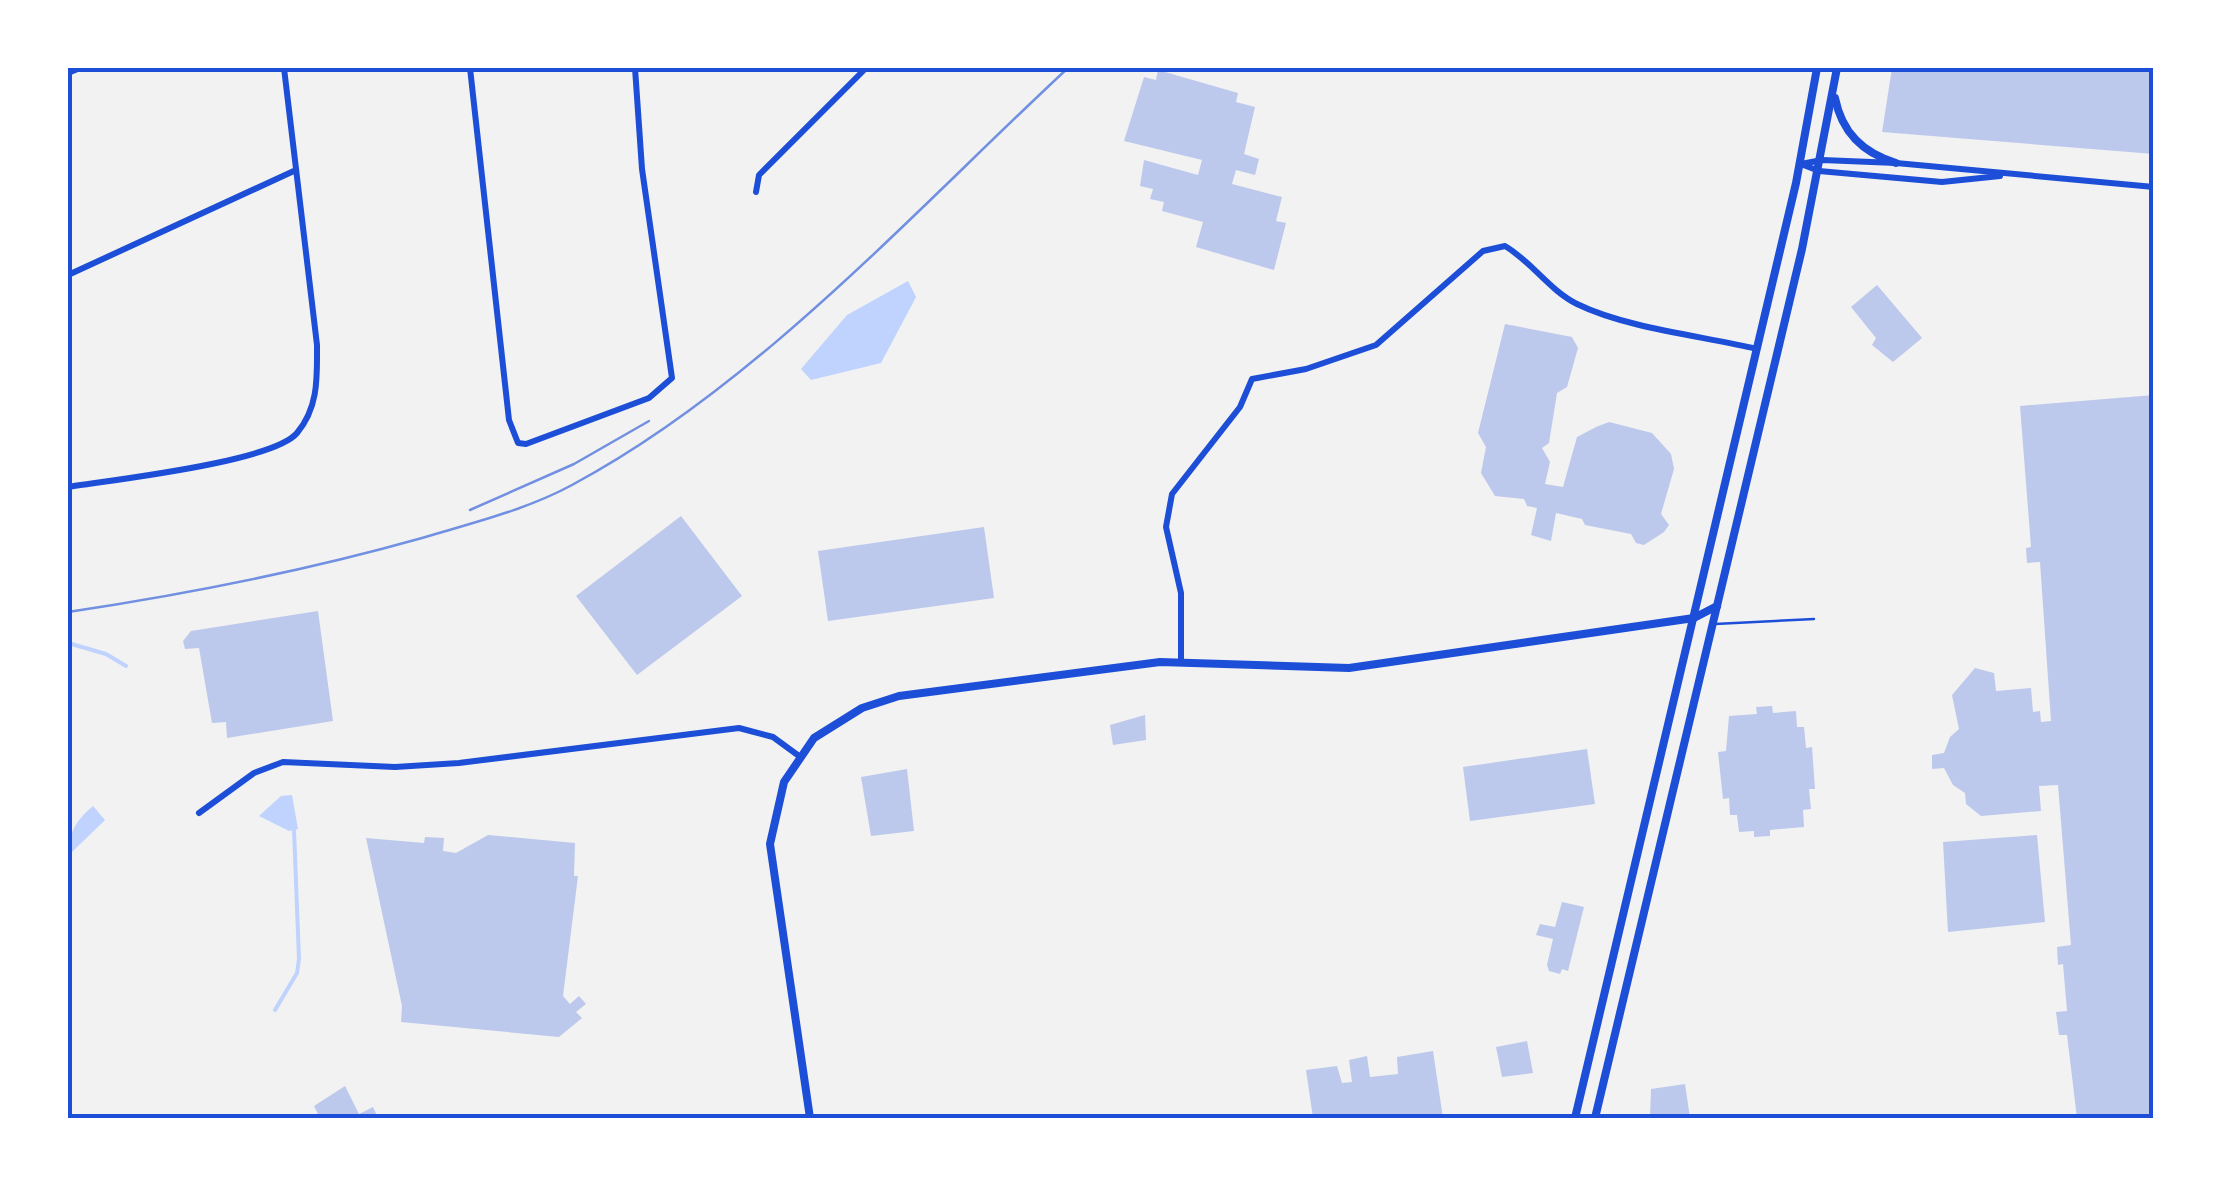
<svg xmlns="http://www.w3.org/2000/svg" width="2221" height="1186" font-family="'Space Grotesk',sans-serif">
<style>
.water{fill:#bfd3fe}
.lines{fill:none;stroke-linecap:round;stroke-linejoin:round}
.stream{stroke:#bfd3fe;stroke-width:4}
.building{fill:#bdc9ec}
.service{stroke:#1d4ed8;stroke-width:2.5}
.minor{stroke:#1d4ed8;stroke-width:6}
.tertiary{stroke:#1d4ed8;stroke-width:8}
.tram{stroke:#7290e2;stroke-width:2.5}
.neatline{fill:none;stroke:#1d4ed8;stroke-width:4}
</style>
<rect width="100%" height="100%" fill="#f2f2f2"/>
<g class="water">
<polygon points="908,281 916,297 881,363 811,380 801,369 847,315"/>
<polygon points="292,795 298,829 289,831 259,816 281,796"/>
<path d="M 93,806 L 105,820 L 71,853 C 66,833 79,818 93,806 Z"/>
</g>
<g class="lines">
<g class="stream">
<polyline points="68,643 106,654 126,666"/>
<polyline points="275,1010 297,973 299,959 294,830"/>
</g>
</g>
<g class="building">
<polygon points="1892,68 2154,68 2154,154 1882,132"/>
<polygon points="1158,70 1238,93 1236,102 1255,107 1244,154 1259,159 1255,175 1236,170 1232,184 1282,197 1276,221 1286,223 1274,270 1196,247 1203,222 1162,211 1164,202 1150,199 1153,189 1140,186 1144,160 1198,175 1202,160 1124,141 1144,77 1156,80"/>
<polygon points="1877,285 1922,338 1893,362 1872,345 1876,338 1851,307"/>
<polygon points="1505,324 1572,337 1578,348 1567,387 1557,393 1549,443 1542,448 1550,462 1545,484 1563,487 1577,437 1596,427 1609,422 1652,433 1671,454 1674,469 1661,514 1669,525 1664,532 1644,545 1636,543 1631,534 1585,525 1582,519 1556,513 1551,541 1531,535 1537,508 1527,506 1524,499 1495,496 1481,473 1486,447 1478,433"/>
<polygon points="2154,395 2154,1118 2077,1118 2067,1035 2059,1035 2056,1012 2067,1011 2063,964 2058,965 2057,947 2071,945 2058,785 2039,786 2041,811 1981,816 1966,804 1965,793 1953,785 1944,768 1932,769 1932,755 1944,753 1950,737 1959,729 1952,695 1975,668 1994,673 1996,691 2031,688 2033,712 2040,711 2041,722 2051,721 2040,562 2027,563 2026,548 2031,547 2020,406"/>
<polygon points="681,516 742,596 637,675 576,596"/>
<polygon points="984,527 994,598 828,621 818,551"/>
<polygon points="318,611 333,721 227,738 226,722 212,723 199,648 185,649 183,641 191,631"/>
<polygon points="1772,706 1773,713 1796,711 1797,727 1804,727 1806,748 1812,747 1815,789 1809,789 1811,809 1803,810 1804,827 1770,830 1770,836 1754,837 1754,831 1739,832 1737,815 1730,815 1729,798 1723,799 1718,752 1726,751 1729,716 1757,714 1756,707"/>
<polygon points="1145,715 1146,740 1113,745 1110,725"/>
<polygon points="1587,749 1595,804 1470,821 1463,767"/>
<polygon points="907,769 914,831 871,836 861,777"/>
<polygon points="488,835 575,843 574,876 578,876 563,996 570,1004 579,996 586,1004 576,1012 582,1018 559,1037 401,1022 402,1006 366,838 424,843 425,837 444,838 443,851 456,853"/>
<polygon points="2037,835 2045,922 1948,932 1943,842"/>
<polygon points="1562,902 1584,907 1568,971 1562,969 1560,974 1549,971 1547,965 1553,939 1536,935 1540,924 1555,927"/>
<polygon points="1527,1041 1533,1073 1502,1077 1496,1047"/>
<polygon points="1433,1051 1443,1118 1313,1118 1306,1070 1337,1066 1342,1083 1352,1082 1349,1060 1367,1056 1370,1077 1398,1074 1397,1057"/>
<polygon points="1685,1084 1690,1118 1650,1118 1651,1089"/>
<polygon points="345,1086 359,1114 373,1107 378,1118 320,1118 314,1106"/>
</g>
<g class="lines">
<polyline class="service" points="1715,624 1814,619"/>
<g class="minor">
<polyline points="470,68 509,420 518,443 526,444 649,398 672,378 642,169 635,68"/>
<polyline points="1411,68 1422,68"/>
<polyline points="68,73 80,68"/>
<polyline points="1801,164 1822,160 1896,163 2154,187"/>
<polyline points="1801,164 1819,171 1942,182 2000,176"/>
<polyline points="756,192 759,175 866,68"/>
<polyline points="68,275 296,170"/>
<path d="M 68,487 C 111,480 273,462 297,433 C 319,407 317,376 317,345 L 284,68"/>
<path d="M 1181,662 L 1181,593 L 1166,527 L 1172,494 L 1240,407 L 1252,379 L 1306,369 L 1376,345 L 1483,251 L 1505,246 C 1532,262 1549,290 1577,304 C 1626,328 1702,336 1757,349"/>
<polyline points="199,813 254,773 283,762 395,767 459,763 739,728 773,737 799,756"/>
</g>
<g class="tertiary">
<path d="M 1835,98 C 1842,133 1863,153 1896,163"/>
<polyline points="810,1118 770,844 784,782 814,738 862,708 899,696 1160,662 1349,668 1694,618 1717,606"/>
<polyline points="1575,1118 1796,183 1817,68"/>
<polyline points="1595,1118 1802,249 1837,68"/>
</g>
<g class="tram">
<polyline points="470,510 574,464 649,421"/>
<path d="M 68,612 C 188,594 305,571 422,538 C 472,523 526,510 572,485 C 756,387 915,210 1068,68"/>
</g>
</g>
<rect width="2221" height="1186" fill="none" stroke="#ffffff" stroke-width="140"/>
<rect x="70" y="70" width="2081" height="1046" class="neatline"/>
</svg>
